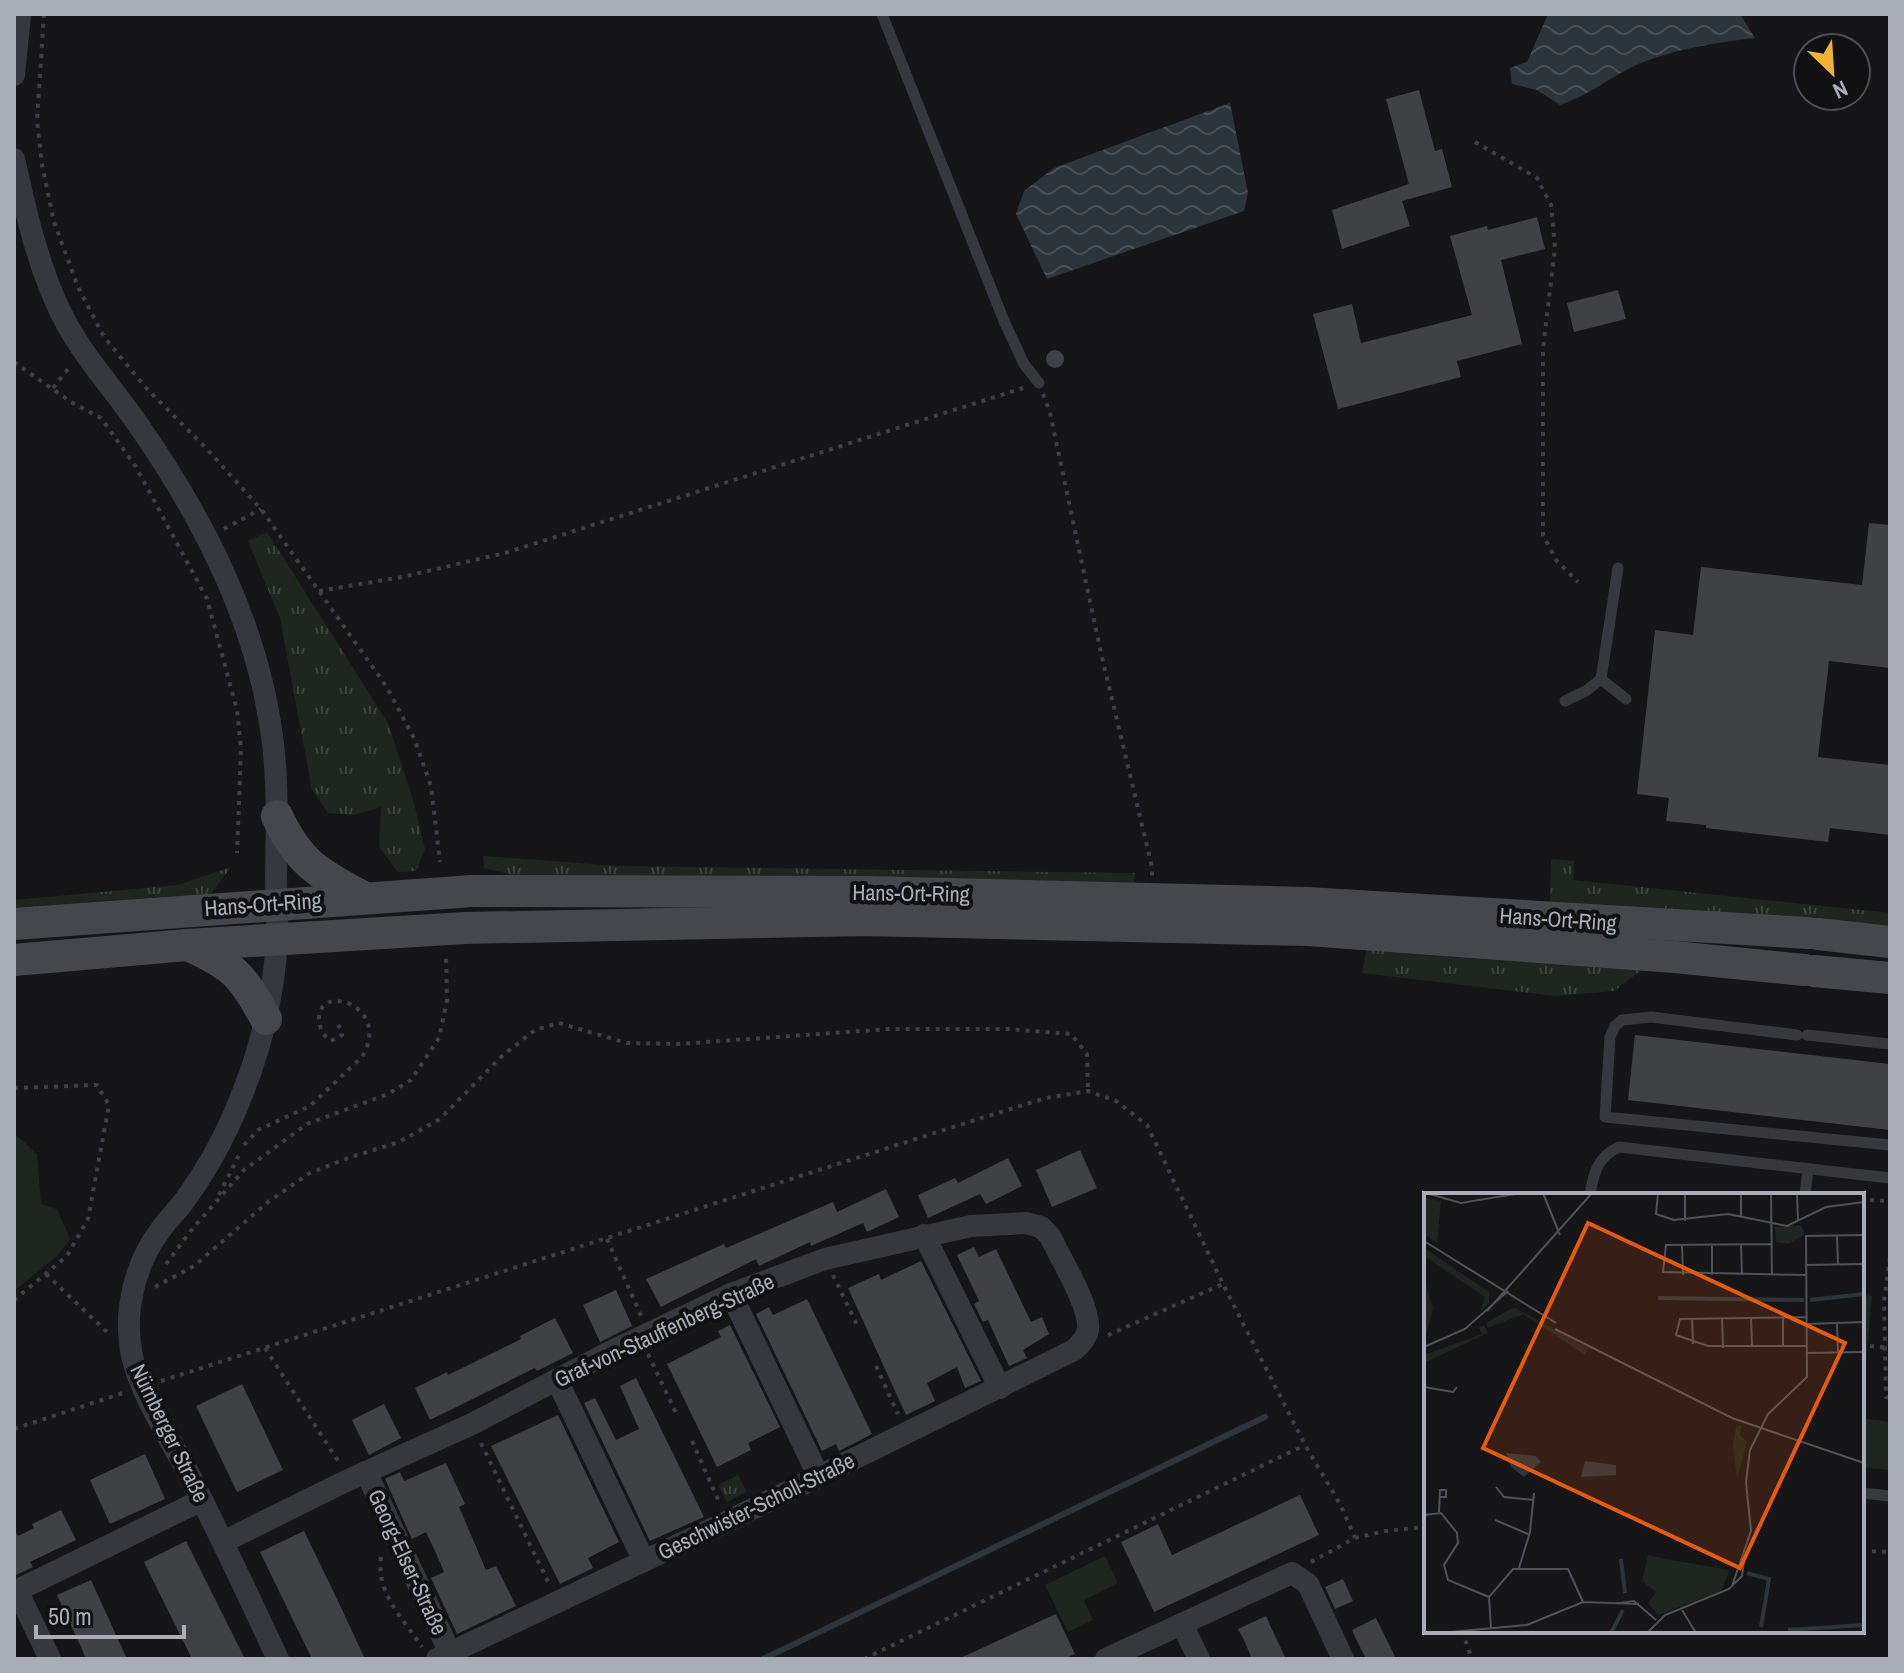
<svg xmlns="http://www.w3.org/2000/svg" width="1904" height="1673" font-family="'Archivo Narrow',sans-serif">
<style>
.grass{fill:url(#grass-tufts)}
.park{fill:#1e261f}
.water{fill:url(#water-waves)}
.lines{fill:none;stroke-linecap:round;stroke-linejoin:round}
.stream{stroke:#2c353c;stroke-width:6}
.building{fill:#404145}
.path{stroke:#3d3f44;stroke-width:4;stroke-dasharray:4 6;stroke-linecap:butt}
.lane{stroke:#37383d;stroke-width:11}
.street{stroke:#37383d;stroke-width:22}
.secondary{stroke:#45474d;stroke-width:32}
.labels{text-anchor:middle;dominant-baseline:central;stroke-width:8;stroke-linejoin:round;paint-order:stroke}
.street-label{font-size:22px;fill:#a8adb8;stroke:#111113}
.inset-river{fill:none;stroke:#2c353c;stroke-width:4}
.inset-road{fill:none;stroke:#505258;stroke-width:2}
.view{fill:#e8590c;fill-opacity:0.15;stroke:#e8590c;stroke-width:4}
.inset-edge{fill:none;stroke:#a8adb8;stroke-width:4}
</style>
<defs>
<pattern id="grass-tufts" width="24" height="20" patternUnits="userSpaceOnUse" patternTransform="scale(2)"><rect width="24" height="20" fill="#1e261f"/><path d="M3 7l-1-3M5 7V3M7 7l1-3M15 17l-1-3M17 17v-4M19 17l1-3" fill="none" stroke="#3c433d"/></pattern>
<pattern id="water-waves" width="16" height="10" patternUnits="userSpaceOnUse" patternTransform="scale(2)"><rect width="16" height="10" fill="#2c353c"/><path d="M0 5q4-4 8 0t8 0" fill="none" stroke="#485056"/></pattern>
</defs>
<rect width="100%" height="100%" fill="#161618"/>
<g class="grass">
<polygon points="267,532 388,723 414,803 425,849 416,871 398,872 379,847 381,807 354,815 328,813 312,790 280,618 248,541"/>
<polygon points="483,856 619,866 1135,873 1134,885 533,880 484,868"/>
<polygon points="1551,859 1574,861 1573,880 1890,913 1890,931 1550,908"/>
<polygon points="231,867 209,896 14,913 14,900 178,885"/>
<polygon points="1367,947 1647,966 1614,991 1555,996 1362,973"/>
<polygon points="738,1475 747,1492 727,1502 718,1485"/>
</g>
<g class="park">
<polygon points="14,1133 37,1154 41,1204 57,1209 70,1239 57,1256 14,1291"/>
<polygon points="1862,1295 1872,1296 1863,1395 1862,1395"/>
<polygon points="1862,1418 1890,1422 1890,1470 1862,1467"/>
<polygon points="1105,1556 1118,1583 1084,1600 1093,1620 1068,1632 1045,1585"/>
</g>
<g class="water">
<path d="M 1548,14 L 1740,14 L 1755,38 C 1718,42 1665,51 1632,67 C 1606,80 1589,95 1560,105 L 1537,90 L 1512,84 L 1510,68 L 1527,62 Z"/>
<polygon points="1230,103 1248,193 1244,211 1047,279 1016,214 1024,191 1054,168"/>
</g>
<g class="lines">
<polyline class="stream" points="763,1659 1265,1417"/>
</g>
<g class="building">
<polygon points="1419,90 1435,151 1442,149 1452,187 1402,201 1410,226 1342,249 1332,210 1409,184 1386,99"/>
<polygon points="1537,217 1545,249 1501,260 1522,344 1457,361 1461,377 1338,409 1313,314 1352,304 1361,343 1472,315 1450,236 1487,226 1488,230"/>
<polygon points="1618,290 1626,319 1574,332 1567,303"/>
<circle cx="1055" cy="359" r="9"/>
<polygon points="1869,523 1890,525 1890,668 1829,661 1818,757 1890,765 1890,835 1830,828 1828,842 1706,828 1706,825 1666,821 1669,798 1637,794 1655,630 1693,635 1701,567 1862,585"/>
<polygon points="1635,1035 1890,1064 1890,1130 1628,1100"/>
<polygon points="1080,1150 1097,1188 1052,1207 1036,1170"/>
<polygon points="1008,1158 1022,1186 986,1204 980,1194 928,1218 918,1195 955,1178 958,1183"/>
<polygon points="886,1189 899,1217 867,1232 863,1223 811,1246 810,1242 759,1266 756,1259 661,1307 646,1279 724,1244 726,1248 833,1202 837,1212"/>
<polygon points="974,1247 979,1257 996,1249 1031,1322 1042,1317 1049,1334 1023,1350 1027,1358 1009,1366 988,1320 983,1322 974,1304 979,1301 957,1255"/>
<polygon points="921,1261 981,1381 965,1388 957,1367 927,1383 935,1401 906,1415 848,1288 879,1274 881,1280"/>
<polygon points="616,1290 632,1326 600,1342 583,1305"/>
<polygon points="807,1299 872,1434 839,1451 836,1444 822,1451 756,1314 769,1307 773,1315"/>
<polygon points="555,1318 573,1353 537,1371 535,1368 430,1420 415,1388 447,1372 448,1375 521,1339 520,1336"/>
<polygon points="730,1325 780,1427 748,1443 751,1450 717,1467 667,1364 721,1337 718,1331"/>
<polygon points="636,1378 704,1517 650,1541 584,1403 595,1398 616,1440 639,1429 620,1386"/>
<polygon points="242,1384 283,1470 237,1492 196,1406"/>
<polygon points="384,1404 401,1438 369,1455 352,1420"/>
<polygon points="558,1415 619,1542 588,1558 593,1568 560,1584 491,1446"/>
<polygon points="145,1454 165,1499 110,1524 90,1480"/>
<polygon points="446,1463 465,1504 459,1507 486,1570 496,1566 516,1606 457,1634 431,1578 444,1572 435,1551 426,1532 412,1539 385,1479 400,1472 404,1481"/>
<polygon points="1300,1495 1319,1535 1154,1612 1121,1542 1158,1524 1172,1555"/>
<polygon points="61,1510 76,1540 30,1562 33,1567 14,1576 14,1529 18,1536 34,1528 32,1524"/>
<polygon points="304,1531 338,1601 365,1659 312,1659 260,1552"/>
<polygon points="186,1541 245,1659 192,1659 144,1562"/>
<polygon points="1343,1579 1353,1601 1335,1609 1325,1587"/>
<polygon points="91,1580 127,1659 86,1659 81,1647 57,1595"/>
<polygon points="1056,1614 1075,1654 1063,1659 958,1659"/>
<polygon points="1266,1616 1276,1638 1286,1659 1252,1659 1244,1640 1238,1629"/>
<polygon points="1376,1618 1396,1659 1366,1659 1357,1641 1352,1630"/>
</g>
<g class="lines">
<g class="path">
<polyline points="44,14 37,120 42,165 54,222 78,287 104,337 147,389 205,447 261,509 386,686 414,738 431,786 440,862"/>
<polyline points="1475,142 1537,178 1551,205 1555,247 1543,349 1543,535 1556,560 1578,582"/>
<polyline points="14,362 71,402 101,418 136,467 207,599 237,710 241,749 237,853"/>
<polyline points="53,388 68,369 72,367"/>
<polyline points="1043,394 1050,413 1101,653 1152,867 1152,877"/>
<polyline points="224,529 261,509"/>
<polyline points="319,591 402,577 505,553 1023,388"/>
<polyline points="14,1088 97,1085 109,1105 88,1219 67,1256 14,1300"/>
<path d="M 244,1145 L 258,1130 L 310,1106 L 362,1057 C 393,1006 317,981 319,1020 C 320,1029 323,1036 331,1041 L 342,1035 L 342,1030 L 338,1025"/>
<polyline points="219,1195 240,1153"/>
<polyline points="1870,1200 1890,1201"/>
<polyline points="607,1239 642,1318"/>
<polyline points="1890,1257 1884,1301 1886,1397 1890,1398"/>
<polyline points="166,1264 193,1228 244,1170 307,1124 388,1094 411,1080 439,1038 447,1000 446,955"/>
<polyline points="46,1274 108,1333"/>
<polyline points="833,1275 857,1325"/>
<polyline points="155,1287 194,1266 268,1202 308,1174 348,1158 399,1142 440,1119 503,1055 535,1030 559,1023 627,1043 678,1044 889,1029 1008,1029 1071,1034 1087,1054 1088,1091"/>
<polyline points="1108,1335 1223,1284"/>
<polyline points="1870,1346 1890,1348"/>
<polyline points="265,1348 340,1464"/>
<polyline points="648,1354 676,1413"/>
<polyline points="876,1366 898,1414"/>
<polyline points="161,1381 972,1121 1046,1098 1088,1091 1116,1101 1147,1125 1223,1284 1305,1445 1340,1504 1355,1538"/>
<polyline points="14,1429 126,1392"/>
<polyline points="692,1441 720,1504"/>
<polyline points="481,1443 550,1586"/>
<polyline points="1862,1551 1890,1552"/>
<path d="M 381,1557 C 376,1594 403,1618 422,1647"/>
<polyline points="1311,1562 1355,1538 1385,1531 1426,1527"/>
<polyline points="1462,1631 1472,1659"/>
<polyline points="864,1659 1305,1445"/>
</g>
<g class="lane">
<polyline points="882,14 1004,321 1024,364 1039,383"/>
<polyline points="1601,679 1626,699"/>
<polyline points="1565,701 1586,691 1601,679 1618,568"/>
<polyline points="1797,1035 1651,1017 1622,1020 1615,1026 1610,1037 1605,1117 1890,1145"/>
<polyline points="1807,1035 1890,1044"/>
<path d="M 1590,1195 C 1593,1174 1598,1156 1619,1147 L 1890,1178"/>
<polyline points="1805,1195 1808,1169"/>
<polyline points="1862,1493 1890,1496"/>
</g>
<g class="street">
<polyline points="14,75 20,14"/>
<path d="M 14,159 C 26,212 38,267 62,315 C 82,355 112,387 137,423 C 204,519 259,626 273,744 C 278,787 277,831 276,875 C 276,897 278,919 277,940 C 274,991 262,1044 243,1092 C 229,1129 208,1168 185,1200 C 177,1211 167,1220 159,1232 C 134,1266 123,1314 132,1356 C 141,1395 170,1439 189,1474 C 220,1535 249,1597 278,1659"/>
<polyline points="924,1235 1000,1388"/>
<polyline points="731,1294 818,1475"/>
<polyline points="557,1380 644,1561"/>
<polyline points="366,1472 450,1653"/>
<path d="M 223,1542 L 344,1482 L 472,1424 L 606,1354 L 731,1294 L 825,1259 L 971,1226 L 1026,1223 L 1041,1227 L 1050,1236 C 1060,1258 1091,1307 1088,1330 C 1086,1338 1080,1345 1074,1350 L 722,1524 L 437,1659"/>
<polyline points="17,1590 50,1659"/>
<polyline points="14,1592 202,1500"/>
<polyline points="1182,1624 1199,1659"/>
<polyline points="1106,1659 1292,1573 1308,1584 1343,1659"/>
</g>
<g class="secondary">
<path d="M 277,816 C 298,862 319,874 363,897"/>
<polyline points="14,924 472,891 866,892 1307,903 1808,933"/>
<polyline points="1818,934 1890,942"/>
<path d="M 190,946 C 234,966 243,976 266,1019"/>
<polyline points="14,960 187,945 465,928 865,920 1308,930 1675,957 1804,970"/>
<polyline points="1814,971 1890,978"/>
</g>
</g>
<g class="labels">
<g class="street-label">
<text transform="translate(911 893) rotate(1)">Hans-Ort-Ring</text>
<text transform="translate(263 904) rotate(-4)">Hans-Ort-Ring</text>
<text transform="translate(1558 919) rotate(4)">Hans-Ort-Ring</text>
<text transform="translate(664 1330) rotate(-25)">Graf-von-Stauffenberg-Straße</text>
<text transform="translate(170 1433) rotate(64)">Nürnberger Straße</text>
<text transform="translate(756 1506) rotate(-26)">Geschwister-Scholl-Straße</text>
<text transform="translate(408 1562) rotate(65)">Georg-Elser-Straße</text>
</g>
</g>
<g transform="translate(1424 1193)">
<rect width="440" height="440" fill="#161618"/>
<path d="M 0,4 L 17,8 L 13,50 L 0,41 ZM 0,55 L 65,99 L 65,110 L 56,119 L 61,104 L 0,63 ZM 0,85 L 9,115 L 0,151 ZM 90,114 L 164,155 L 161,162 L 99,121 L 64,135 L 62,130 ZM 60,132 L 64,140 L 0,170 L 0,162 L 58,141 L 55,134 ZM 317,232 L 316,242 L 323,249 L 313,286 L 309,253 L 312,234 Z" fill="#1e261f"/>
<path d="M 224,362 L 247,367 L 306,377 L 297,398 L 234,422 L 224,410 L 232,399 L 218,388 Z" fill="#1e261f"/>
<path d="M 377,32 L 381,41 L 364,51 L 352,49 L 351,34 Z" fill="#1e261f"/>
<path d="M 82,260 L 112,263 L 117,269 L 100,284 L 87,274 ZM 161,268 L 192,272 L 192,282 L 157,284 Z" fill="#2c353c"/>
<path class="inset-river" d="M 234,105 L 380,107M 386,107 L 440,101M 197,366 L 201,400M 323,380 L 345,386 L 337,434M 364,437 L 440,432M 187,440 L 199,417"/>
<path class="inset-road" d="M 2,0 L 37,10 L 97,0M 119,0 L 136,42M 234,0 L 232,21 L 250,27 L 304,21 L 363,33 L 402,14 L 440,9M 317,0 L 317,25M 347,0 L 348,82M 373,0 L 374,29M 261,28 L 261,0M 413,43 L 414,72M 0,48 L 132,130M 317,51 L 318,82M 347,51 L 242,52 L 239,79 L 382,82M 258,52 L 259,82M 288,52 L 288,82M 382,72 L 440,71M 63,118 L 168,0M 327,124 L 328,154M 359,124 L 359,154M 383,124 L 256,126 L 252,142 L 284,153 L 383,153M 268,125 L 269,151M 298,125 L 299,155M 383,131 L 440,129M 413,131 L 414,160M 131,136 L 308,225 L 440,270M 0,154 L 41,136 L 84,98M 383,160 L 440,159M 0,194 L 29,199 L 33,194M 72,294 L 80,304 L 110,307M 15,319 L 16,297 L 22,297 L 22,304 L 16,304M 0,322 L 17,320 L 33,340 L 34,350 L 20,372 L 24,387 L 65,404M 71,327 L 104,341M 95,375 L 106,339 L 110,300M 308,393 L 327,338 L 322,289 L 326,257 L 344,221 L 383,184 L 382,43 L 440,42M 189,411 L 210,408 L 232,427M 258,417 L 272,440M 67,435 L 65,404 L 89,376 L 144,376 L 159,409M 16,440 L 103,432 L 159,409 L 215,411M 223,440 L 241,422 L 305,396 L 318,383 L 321,361"/>
<path class="view" d="M 164,30 L 421,150 L 316,375 L 59,255 Z"/>
<rect width="440" height="440" class="inset-edge"/>
</g>
<rect width="1904" height="1673" fill="none" stroke="#a8adb8" stroke-width="32"/>
<g transform="translate(1832 72) rotate(155)"><circle r="38" fill="#111113" stroke="#4d4f55" stroke-width="2"/>
<path d="M0-6L14 30L0 20L-14 30Z" fill="#f2b134"/>
<text y="-12" font-size="22" font-weight="bold" text-anchor="middle" fill="#a8adb8">N</text>
</g>
<path d="M36 1625v12h148v-12" fill="none" stroke="#a8adb8" stroke-width="4"/>
<text x="48" y="1625" font-size="24" fill="#a8adb8" stroke="#111113" stroke-width="6" paint-order="stroke">50 m</text>
</svg>
